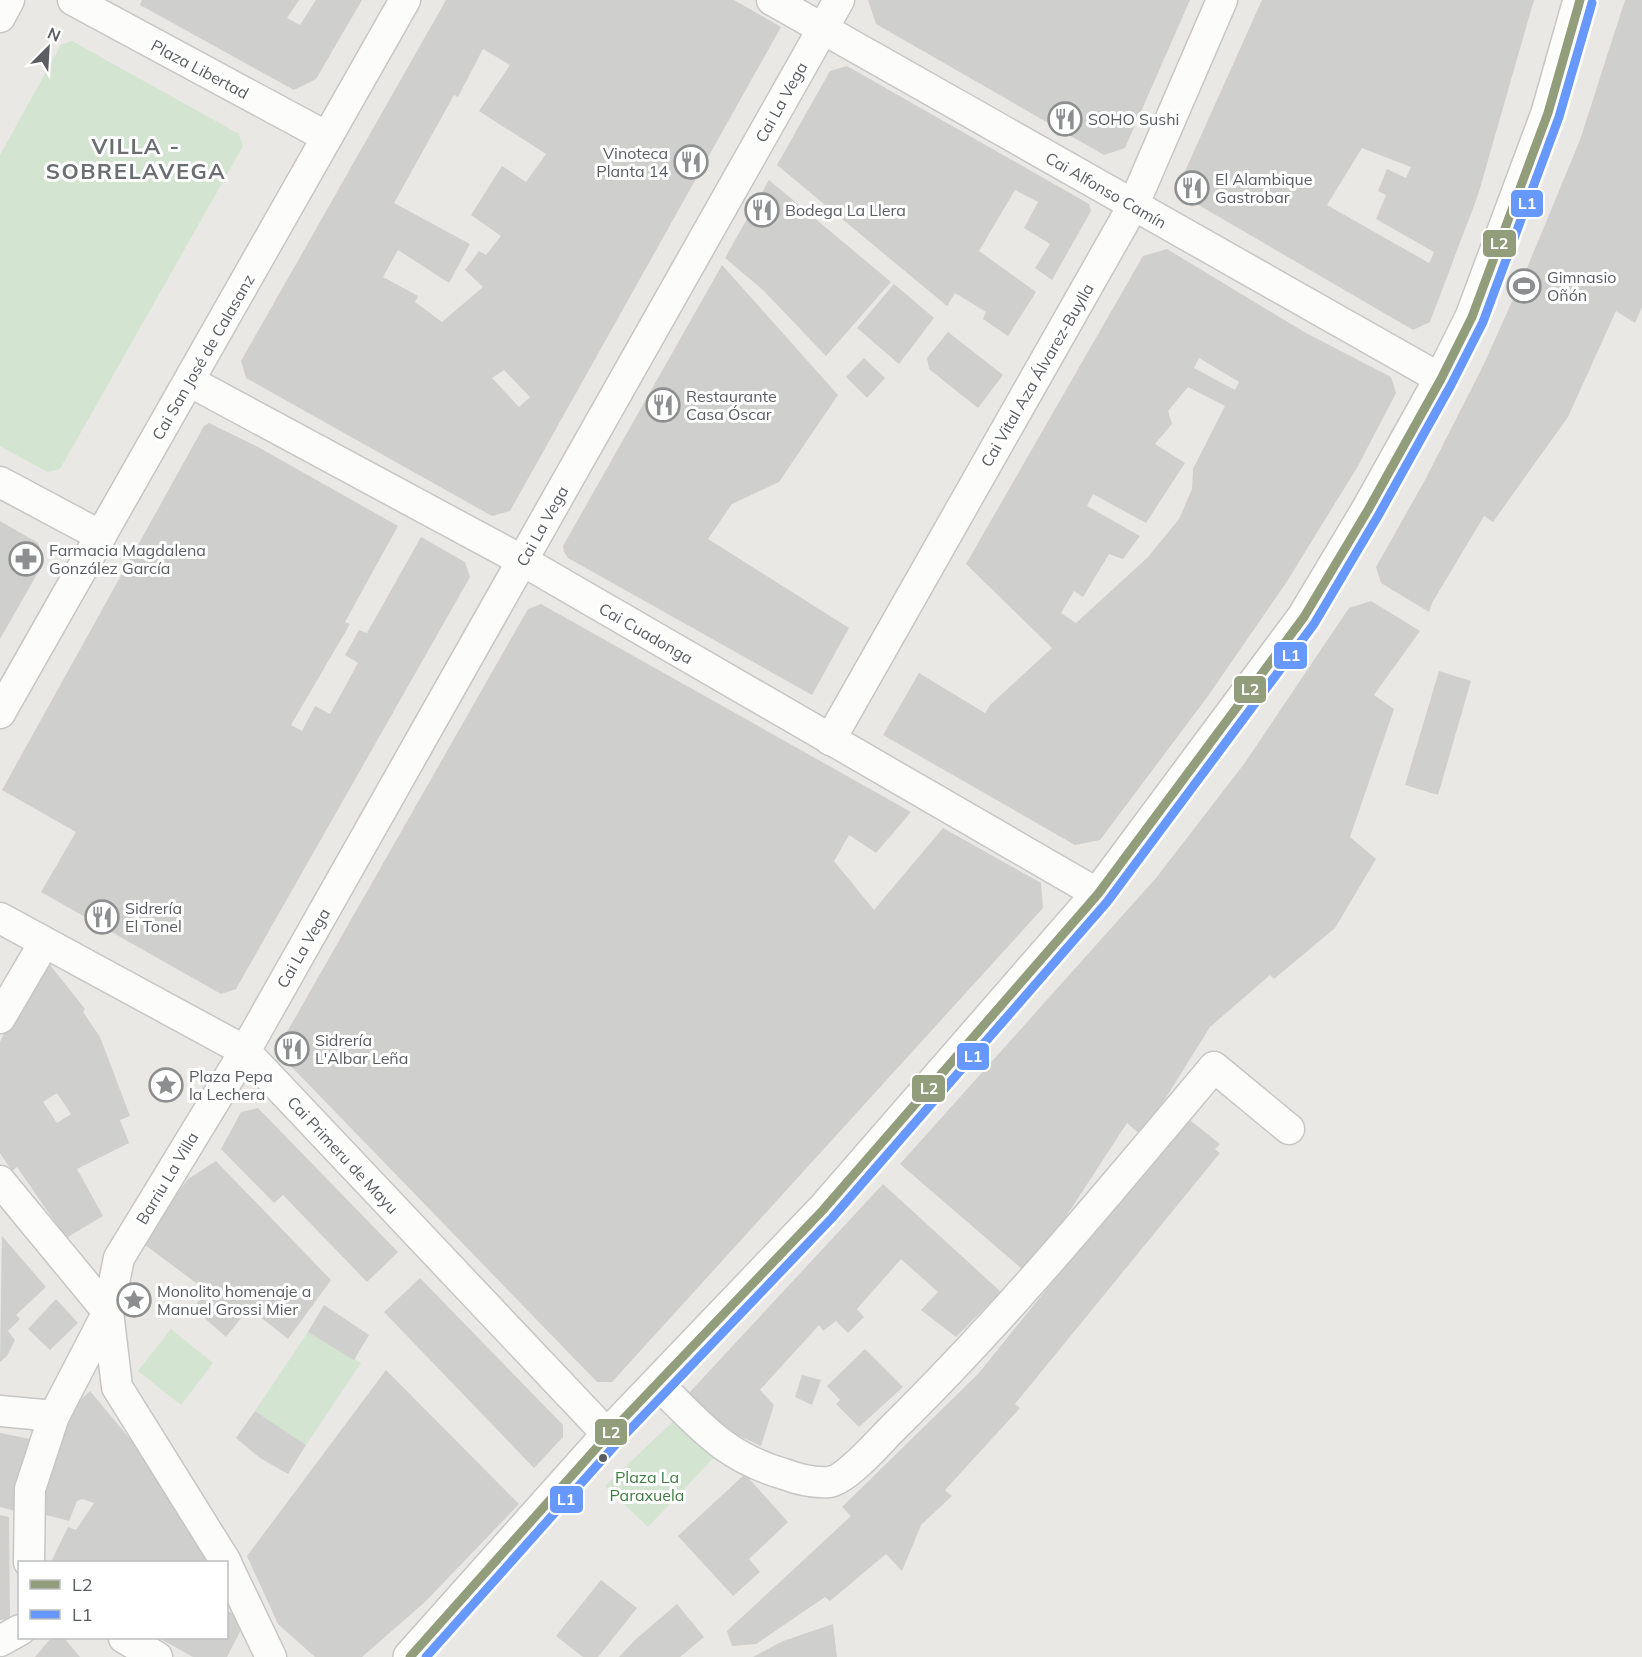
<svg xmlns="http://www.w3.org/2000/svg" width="1642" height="1657" font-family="Mulish,sans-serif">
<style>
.green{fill:#d3e4d1}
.building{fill:#cfcfcd;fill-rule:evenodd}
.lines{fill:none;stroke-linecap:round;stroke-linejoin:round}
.street-casing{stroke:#c6c6c6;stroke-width:33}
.secondary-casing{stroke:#c6c6c5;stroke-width:36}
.street{stroke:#fcfcfb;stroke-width:30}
.secondary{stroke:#fcfcfb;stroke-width:33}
.bus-1-casing{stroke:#fff;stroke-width:14}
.bus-2-casing{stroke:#fff;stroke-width:14}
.bus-1{stroke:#929e7b;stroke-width:9}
.bus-2{stroke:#6798fe;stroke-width:9}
.bus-dot{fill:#5a5d61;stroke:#fff;stroke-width:2}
.labels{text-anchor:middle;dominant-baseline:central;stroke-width:6;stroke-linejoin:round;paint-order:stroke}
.street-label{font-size:16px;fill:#5a5d61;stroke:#fff}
.poi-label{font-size:16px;fill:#5a5d61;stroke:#fff;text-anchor:start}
.park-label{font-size:16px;fill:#3e7c43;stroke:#fff}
.district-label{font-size:22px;font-weight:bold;letter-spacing:1.5px;fill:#6b6f72;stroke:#fff}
.line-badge{stroke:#fff;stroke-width:2}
.badge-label{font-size:16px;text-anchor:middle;font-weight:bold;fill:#fff}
</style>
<rect width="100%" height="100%" fill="#e9e8e4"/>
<g class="green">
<polygon points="72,41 239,134 243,146 60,469 48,472 0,446 0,155 61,45"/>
<polygon points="171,1329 213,1363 181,1405 138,1371"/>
<polygon points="308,1332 361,1363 306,1445 255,1411"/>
<polygon points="678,1417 718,1453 648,1527 605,1486"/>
</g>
<g class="building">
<polygon points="142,0 299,0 287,18 300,25 316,0 362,0 316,79 294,90 140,5"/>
<path d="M 446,0 L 734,0 L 781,27 L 510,511 L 492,516 L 246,378 L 241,361 ZM 483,49 L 510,65 L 479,111 L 546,154 L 526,182 L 502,166 L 471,215 L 501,236 L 486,255 L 479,251 L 465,270 L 483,287 L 442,322 L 415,302 L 418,296 L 383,277 L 398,250 L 449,283 L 470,244 L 394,203 L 454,95 L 458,97 ZM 504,370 L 530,397 L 519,407 L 492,378 Z"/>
<polygon points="868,0 1190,0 1125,148 1104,155 876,24"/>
<path d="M 1262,0 L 1534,0 L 1478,195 L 1430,322 L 1413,330 L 1183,196 L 1180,182 ZM 1362,148 L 1411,167 L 1406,178 L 1387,169 L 1378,191 L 1386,195 L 1376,219 L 1434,252 L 1429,263 L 1327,205 Z"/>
<polygon points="1625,0 1642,0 1642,307 1635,323 1616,311 1568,417 1493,522 1484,516 1432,603 1429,612 1381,583 1376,567 1425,480 1483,366 1527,268 1580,140"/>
<polygon points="847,66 1089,204 1091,211 1052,280 1035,268 1050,244 1024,228 1038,202 1015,190 979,251 1036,292 1008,336 983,319 986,312 955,293 947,306 777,165 830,71"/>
<polygon points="769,180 891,282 826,356 763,290 725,258"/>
<path d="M 1167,249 L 1306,333 L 1391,377 L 1396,393 L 1358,466 L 1286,583 L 1208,696 L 1100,840 L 1075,845 L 883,735 L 919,673 L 985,713 L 990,705 L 1052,648 L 966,564 L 1143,256 ZM 1199,358 L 1239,382 L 1235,390 L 1194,368 ZM 1188,387 L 1225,406 L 1193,469 L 1192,489 L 1179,519 L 1148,557 L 1076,623 L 1061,613 L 1074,591 L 1083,597 L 1109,554 L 1123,559 L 1140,536 L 1087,506 L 1093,494 L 1146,523 L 1185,463 L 1155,444 L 1172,424 L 1168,411 Z"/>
<polygon points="722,265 838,395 779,482 732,504 708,539 849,628 812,695 568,558 564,552 563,546"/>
<polygon points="894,284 934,318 899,364 857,328"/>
<polygon points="948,332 1003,375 978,408 929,369 927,358"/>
<polygon points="864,358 885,378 867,398 846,377"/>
<polygon points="209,423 258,447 398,526 345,622 350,624 291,725 302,731 315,706 330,714 358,663 345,655 359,630 367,633 421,537 465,562 470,577 236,989 221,994 41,892 76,832 2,790 204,426"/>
<polygon points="0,521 38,543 44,562 0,639"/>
<polygon points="1371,601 1420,631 1374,695 1394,709 1350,837 1376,859 1335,928 1274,979 1270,975 1210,1027 1142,1136 1127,1123 1054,1235 1022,1269 900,1164 1156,878 1244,764 1349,608"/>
<polygon points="541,604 911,812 876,853 849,835 834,861 874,910 943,828 1041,883 1043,908 612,1382 597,1382 283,1058 283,1039 528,609"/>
<polygon points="1439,671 1471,681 1438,795 1405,785"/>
<path d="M 50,965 L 85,1009 L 83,1012 L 100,1037 L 130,1116 L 120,1120 L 129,1143 L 77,1169 L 103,1216 L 66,1238 L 17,1167 L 12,1171 L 0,1153 L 0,1042 L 29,980 ZM 57,1093 L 71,1114 L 57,1123 L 43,1102 Z"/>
<polygon points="258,1108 398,1252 367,1282 283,1195 274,1203 221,1149 241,1112"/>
<polygon points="1186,1117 1220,1144 1215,1149 1220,1153 1015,1404 1020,1408 945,1490 952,1496 921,1525 902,1571 886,1554 830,1601 825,1597 756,1644 732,1646 727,1631 851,1516 842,1507 978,1374"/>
<polygon points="216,1161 331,1280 288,1339 249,1308 226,1337 193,1308 207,1291 141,1242 188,1179"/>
<polygon points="883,1184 1001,1292 956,1337 921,1310 938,1292 901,1259 857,1309 864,1317 848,1333 836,1321 823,1331 819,1325 760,1390 774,1405 761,1446 733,1433 688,1394"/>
<polygon points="2,1236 46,1287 16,1315 20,1319 8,1331 15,1340 7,1356 0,1362"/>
<polygon points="420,1278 563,1425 563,1437 534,1468 384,1312"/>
<polygon points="56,1299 78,1323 50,1350 28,1329"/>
<polygon points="324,1305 369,1335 354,1360 308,1332"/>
<polygon points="865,1349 903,1387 859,1427 836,1404 840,1400 827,1386"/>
<polygon points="386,1370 519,1504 425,1602 362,1657 315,1657 278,1624 247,1556"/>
<polygon points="802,1375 821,1380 812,1405 795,1397"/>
<polygon points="90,1391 155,1469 209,1562 51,1562 68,1527 76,1530 94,1503 82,1499 77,1501 69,1521 35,1512 62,1417"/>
<polygon points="255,1411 306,1445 288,1474 260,1458 236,1438"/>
<polygon points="0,1433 30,1439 15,1511 0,1507"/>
<polygon points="745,1474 788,1522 749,1559 760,1572 733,1596 678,1536"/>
<polygon points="0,1515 9,1517 10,1619 0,1620"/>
<polygon points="601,1580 637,1608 598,1657 583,1657 556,1636"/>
<polygon points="677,1604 704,1637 680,1657 619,1657 636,1639"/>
<polygon points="226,1610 246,1620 227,1657 193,1657 159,1638 226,1638"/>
<polygon points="833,1624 837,1657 753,1657 783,1641"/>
<polygon points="51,1638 64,1638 80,1657 35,1657"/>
</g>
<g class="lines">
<defs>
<g id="street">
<polyline points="73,0 327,137"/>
<polyline points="772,0 1441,379"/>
<polyline points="0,17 9,0"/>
<polyline points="189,381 523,561 1098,894"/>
<polyline points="0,482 101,536"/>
<polyline points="0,713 405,0"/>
<polyline points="830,740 1133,206 1222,0"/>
<polyline points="0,918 245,1051 608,1435"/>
<polyline points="0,1018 44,943"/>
<polyline points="0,1181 108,1312 117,1387 226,1562"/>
<path d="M 657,1383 C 701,1426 723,1456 784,1474 C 797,1479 815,1483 829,1482 C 846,1480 878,1443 891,1430 C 1007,1316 1110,1191 1214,1067 L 1289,1129"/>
<polyline points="0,1411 54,1416"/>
<polyline points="29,1562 30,1489 54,1416 108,1312 119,1258 245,1051 839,0"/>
<polyline points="226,1563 271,1657"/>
<polyline points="124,1638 157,1657"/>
<polyline points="0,1641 20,1630"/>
</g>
<polyline id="secondary" points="410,1657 608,1435 823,1210 1098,894 1304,617 1368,510 1441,379 1472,317 1548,113 1580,0"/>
</defs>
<use href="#street" class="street-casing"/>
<use href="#secondary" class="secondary-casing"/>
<use href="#street" class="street"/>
<use href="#secondary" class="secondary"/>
<defs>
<polyline id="bus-1" points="410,1657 608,1435 823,1210 1098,894 1304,617 1368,510 1441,379 1472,317 1548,113 1580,0"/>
<polyline id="bus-2" points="426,1657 617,1443 832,1218 1107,902 1314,624 1378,516 1451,385 1483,322 1559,117 1592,3"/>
</defs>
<use href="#bus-1" class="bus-1-casing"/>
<use href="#bus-2" class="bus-2-casing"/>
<use href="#bus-1" class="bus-1"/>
<use href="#bus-2" class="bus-2"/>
</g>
<defs>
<symbol id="restaurant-ring" viewBox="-11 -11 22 22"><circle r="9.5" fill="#fff" stroke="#8c8e8f" stroke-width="1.5"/><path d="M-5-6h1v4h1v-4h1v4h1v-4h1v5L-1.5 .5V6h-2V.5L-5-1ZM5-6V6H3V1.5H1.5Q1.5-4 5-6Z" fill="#8c8e8f"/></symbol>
<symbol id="stadium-ring" viewBox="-11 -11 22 22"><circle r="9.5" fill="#fff" stroke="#8c8e8f" stroke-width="1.5"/><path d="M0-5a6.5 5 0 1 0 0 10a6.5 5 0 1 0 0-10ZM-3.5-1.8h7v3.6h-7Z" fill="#8c8e8f"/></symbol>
<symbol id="pharmacy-ring" viewBox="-11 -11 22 22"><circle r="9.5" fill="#fff" stroke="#8c8e8f" stroke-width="1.5"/><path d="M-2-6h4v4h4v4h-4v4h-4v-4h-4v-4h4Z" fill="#8c8e8f"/></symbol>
<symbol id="sight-ring" viewBox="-11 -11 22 22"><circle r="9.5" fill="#fff" stroke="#8c8e8f" stroke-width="1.5"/><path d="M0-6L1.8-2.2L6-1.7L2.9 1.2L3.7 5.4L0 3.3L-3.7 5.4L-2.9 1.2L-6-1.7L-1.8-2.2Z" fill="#8c8e8f"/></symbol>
</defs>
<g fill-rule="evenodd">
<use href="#restaurant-ring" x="1046" y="100" width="38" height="38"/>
<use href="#restaurant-ring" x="672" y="143" width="38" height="38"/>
<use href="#restaurant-ring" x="1173" y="169" width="38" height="38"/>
<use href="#restaurant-ring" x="743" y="191" width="38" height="38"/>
<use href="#stadium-ring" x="1505" y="267" width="38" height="38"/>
<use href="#restaurant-ring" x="644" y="386" width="38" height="38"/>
<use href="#pharmacy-ring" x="7" y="540" width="38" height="38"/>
<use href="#restaurant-ring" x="83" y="898" width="38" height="38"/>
<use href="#restaurant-ring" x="273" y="1030" width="38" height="38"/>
<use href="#sight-ring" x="147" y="1066" width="38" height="38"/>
<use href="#sight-ring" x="115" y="1281" width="38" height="38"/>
</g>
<circle class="bus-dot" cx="603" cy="1458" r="5"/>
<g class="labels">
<g class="street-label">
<text transform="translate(200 69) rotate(28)">Plaza Libertad</text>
<text transform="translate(781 102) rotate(-61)">Cai La Vega</text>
<text transform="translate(1106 190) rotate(30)">Cai Alfonso Camín</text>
<text transform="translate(203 357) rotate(-60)">Cai San José de Calasanz</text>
<text transform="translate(1037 375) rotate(-60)">Cai Vital Aza Álvarez-Buylla</text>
<text transform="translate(542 526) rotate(-61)">Cai La Vega</text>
<text transform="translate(646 633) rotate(30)">Cai Cuadonga</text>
<text transform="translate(303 948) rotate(-60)">Cai La Vega</text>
<text transform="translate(343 1155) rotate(47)">Cai Primeru de Mayu</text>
<text transform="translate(167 1178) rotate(-59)">Barriu La Villa</text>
</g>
<g class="poi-label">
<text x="1088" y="119">SOHO Sushi</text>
<text x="668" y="153" text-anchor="end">Vinoteca<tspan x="668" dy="18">Planta 14</tspan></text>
<text x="1215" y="179">El Alambique<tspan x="1215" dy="18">Gastrobar</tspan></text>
<text x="785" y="210">Bodega La Llera</text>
<text x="1547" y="277">Gimnasio<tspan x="1547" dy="18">Oñón</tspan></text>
<text x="686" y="396">Restaurante<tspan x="686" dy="18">Casa Óscar</tspan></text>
<text x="49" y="550">Farmacia Magdalena<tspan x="49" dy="18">González García</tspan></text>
<text x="125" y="908">Sidrería<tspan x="125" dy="18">El Tonel</tspan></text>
<text x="315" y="1040">Sidrería<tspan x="315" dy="18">L'Albar Leña</tspan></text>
<text x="189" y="1076">Plaza Pepa<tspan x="189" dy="18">la Lechera</tspan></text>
<text x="157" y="1291">Monolito homenaje a<tspan x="157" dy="18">Manuel Grossi Mier</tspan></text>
</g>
<g class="park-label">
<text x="647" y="1477">Plaza La<tspan x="647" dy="18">Paraxuela</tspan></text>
</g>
<g class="district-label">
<text x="136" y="146">VILLA -<tspan x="136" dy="25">SOBRELAVEGA</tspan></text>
</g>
</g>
<g class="line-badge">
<rect x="1510" y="189" width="34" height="29" rx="6" fill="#6798fe"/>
<rect x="1482" y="229" width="35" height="29" rx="6" fill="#929e7b"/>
<rect x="1273" y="641" width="35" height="29" rx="6" fill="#6798fe"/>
<rect x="1233" y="675" width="34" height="29" rx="6" fill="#929e7b"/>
<rect x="956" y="1042" width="34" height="29" rx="6" fill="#6798fe"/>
<rect x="911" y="1074" width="35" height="29" rx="6" fill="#929e7b"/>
<rect x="594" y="1418" width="34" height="28" rx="6" fill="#929e7b"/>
<rect x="549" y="1485" width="35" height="29" rx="6" fill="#6798fe"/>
</g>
<g class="badge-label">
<text x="1527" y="209">L1</text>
<text x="1499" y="249">L2</text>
<text x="1291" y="661">L1</text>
<text x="1250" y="695">L2</text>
<text x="973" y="1062">L1</text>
<text x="929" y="1094">L2</text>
<text x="611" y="1438">L2</text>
<text x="566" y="1505">L1</text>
</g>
<rect x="18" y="1561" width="210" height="78" fill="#ffffff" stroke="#bdbec0" stroke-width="1.5"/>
<rect x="30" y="1580" width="30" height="9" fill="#929e7b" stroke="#bdbec0" stroke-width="1.5"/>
<text x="72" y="1591" font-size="18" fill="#5a5d61">L2</text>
<rect x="30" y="1610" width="30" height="9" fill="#6798fe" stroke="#bdbec0" stroke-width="1.5"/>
<text x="72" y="1621" font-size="18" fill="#5a5d61">L1</text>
<g transform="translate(48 48) rotate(24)" stroke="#ffffff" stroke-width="4.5" paint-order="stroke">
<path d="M0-4.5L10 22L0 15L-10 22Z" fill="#5a5d61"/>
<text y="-9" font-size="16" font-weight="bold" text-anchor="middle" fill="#5a5d61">N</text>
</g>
</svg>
